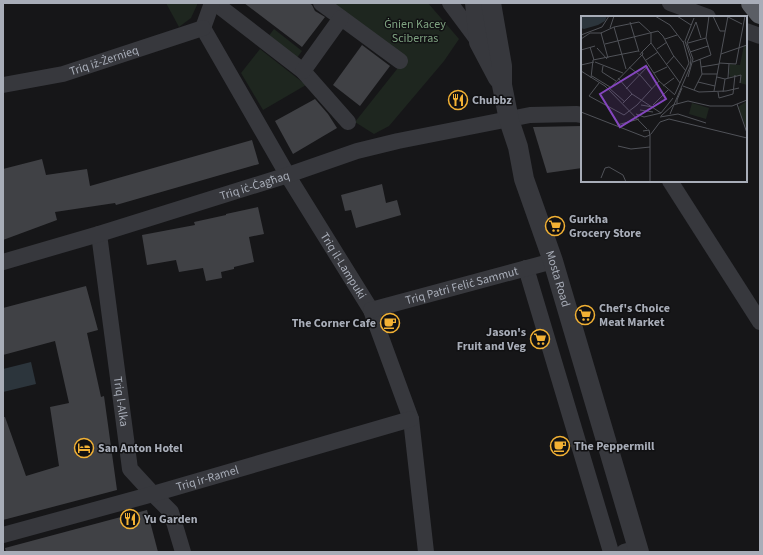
<svg xmlns="http://www.w3.org/2000/svg" width="763" height="555" font-family="'Source Sans 3',sans-serif">
<style>
.green{fill:#1e261f}
.water{fill:#2c353c}
.building{fill:#404145}
.lines{fill:none;stroke-linecap:round;stroke-linejoin:round}
.minor{stroke:#37383d;stroke-width:16}
.tertiary{stroke:#37383d;stroke-width:20}
.trunk{stroke:#5b5e65;stroke-width:22}
.labels{text-anchor:middle;dominant-baseline:central;stroke-width:3;stroke-linejoin:round;paint-order:stroke}
.park-label{font-size:12px;fill:#7fa381;stroke:#111113}
.street-label{font-size:12px;fill:#a8adb8;stroke:#111113}
.poi-label{font-size:12px;font-weight:bold;fill:#a8adb8;stroke:#111113;text-anchor:start}
.inset-road{fill:none;stroke:#505258;stroke-width:1}
.view{fill:#8446be;fill-opacity:0.15;stroke:#8446be;stroke-width:2}
.inset-edge{fill:none;stroke:#a8adb8;stroke-width:2}
</style>
<rect width="100%" height="100%" fill="#161618"/>
<g class="green">
<polygon points="166,3 197,3 197,5 191,18 179,27"/>
<polygon points="332,3 428,3 459,39 444,61 389,126 374,134 355,122 405,59"/>
<polygon points="274,29 302,51 296,59 268,37"/>
<polygon points="260,49 306,85 263,110 241,73"/>
</g>
<polygon class="water" points="31,362 36,384 3,392 3,369"/>
<g class="building">
<polygon points="244,3 309,3 312,5 315,11 325,17 302,47"/>
<polygon points="362,45 390,66 360,106 333,85"/>
<polygon points="315,99 328,114 337,128 293,154 275,121"/>
<polygon points="582,126 582,168 547,173 533,127"/>
<polygon points="252,140 259,164 116,205 115,203 55,212 57,220 3,240 3,169 42,159 46,175 87,169 90,186"/>
<polygon points="382,184 386,203 397,200 401,215 356,228 351,210 345,211 341,195"/>
<polygon points="258,207 264,234 249,237 254,262 234,267 234,269 221,272 222,278 206,281 203,268 179,272 176,260 147,265 142,235 195,225 194,222 226,215 226,214"/>
<polygon points="86,286 98,330 87,333 101,397 104,396 117,490 3,520 3,417 5,417 26,476 59,466 50,407 69,403 55,341 3,355 3,308"/>
<polygon points="147,510 158,552 6,552 5,548"/>
</g>
<g class="lines">
<g class="minor">
<polyline points="215,3 303,71 348,122"/>
<polyline points="321,3 400,61"/>
<polyline points="450,3 479,42"/>
<polyline points="670,3 708,17"/>
<path id="s1" d="M 203,28 L 291,181 L 371,310 L 411,419 L 426,552"/>
<polyline points="203,28 212,3"/>
<polyline points="746,31 760,36"/>
<polyline points="303,71 341,18"/>
<path id="s2" d="M 3,85 L 63,74 L 203,28"/>
<polyline points="670,181 760,322"/>
<path id="s3" d="M 99,234 L 130,469 L 153,494 L 171,512 L 183,552"/>
<path id="s4" d="M 3,262 L 99,234 L 288,175 L 357,151 L 398,141 L 530,115 L 576,114 L 582,115"/>
<polyline points="526,268 611,552"/>
<path id="s5" d="M 371,310 L 553,261"/>
<path id="s6" d="M 3,535 L 153,494 L 411,419"/>
<polyline points="624,552 638,548"/>
</g>
<g class="tertiary">
<polyline points="475,3 479,42 498,78"/>
<path id="s7" d="M 491,3 L 502,66 L 502,85 L 509,120 L 518,147 L 524,179 L 553,261 L 639,552"/>
</g>
<polyline class="trunk" points="752,3 760,13"/>
</g>
<defs>
<symbol id="restaurant-ring" viewBox="-11 -11 22 22"><circle r="9.5" fill="#111113" stroke="#f2b134" stroke-width="1.5"/><path d="M-5-6h1v4h1v-4h1v4h1v-4h1v5L-1.5 .5V6h-2V.5L-5-1ZM5-6V6H3V1.5H1.5Q1.5-4 5-6Z" fill="#f2b134"/></symbol>
<symbol id="supermarket-ring" viewBox="-11 -11 22 22"><circle r="9.5" fill="#111113" stroke="#f2b134" stroke-width="1.5"/><path d="M-6-5.5h2.5l.6 2H6L4.5 2H-2.5L-4.4-4H-6ZM-1.5 3.2a1.3 1.3 0 1 0 .1 0ZM3 3.2a1.3 1.3 0 1 0 .1 0Z" fill="#f2b134"/></symbol>
<symbol id="cafe-ring" viewBox="-11 -11 22 22"><circle r="9.5" fill="#111113" stroke="#f2b134" stroke-width="1.5"/><path d="M-5.5-4.5H6V0H3Q3 3.5 0 3.5H-2.5Q-5.5 3.5-5.5 0ZM3-3.2v2h1.7v-2ZM-6 4.5H4V6H-6Z" fill="#f2b134"/></symbol>
<symbol id="hotel-ring" viewBox="-11 -11 22 22"><circle r="9.5" fill="#111113" stroke="#f2b134" stroke-width="1.5"/><path d="M-6-4.5h1.5V1H6V5H4.5V3h-9V5H-6ZM-4 0a1.8 1.8 0 1 1 3.6 0ZM.5 0V-2.5h3Q6-2.5 6 0Z" fill="#f2b134"/></symbol>
</defs>
<g fill-rule="evenodd">
<use href="#restaurant-ring" x="447" y="89" width="22" height="22"/>
<use href="#supermarket-ring" x="544" y="215" width="22" height="22"/>
<use href="#supermarket-ring" x="574" y="304" width="22" height="22"/>
<use href="#cafe-ring" x="379" y="312" width="22" height="22"/>
<use href="#supermarket-ring" x="529" y="328" width="22" height="22"/>
<use href="#cafe-ring" x="549" y="435" width="22" height="22"/>
<use href="#hotel-ring" x="73" y="437" width="22" height="22"/>
<use href="#restaurant-ring" x="119" y="508" width="22" height="22"/>
</g>
<g class="labels">
<g class="park-label">
<text x="415" y="24">Ġnien Kacey<tspan x="415" dy="14">Sciberras</tspan></text>
</g>
<g class="street-label">
<text stroke="none"><textPath href="#s2" startOffset="104">Triq iż-Żernieq</textPath></text>
<text stroke="none"><textPath href="#s4" startOffset="263">Triq iċ-Ċagħaq</textPath></text>
<text stroke="none"><textPath href="#s1" startOffset="276">Triq il-Lampuki</textPath></text>
<text stroke="none"><textPath href="#s7" startOffset="285">Mosta Road</textPath></text>
<text stroke="none"><textPath href="#s5" startOffset="94">Triq Patri Feliċ Sammut</textPath></text>
<text stroke="none"><textPath href="#s3" startOffset="169">Triq l-Alka</textPath></text>
<text stroke="none"><textPath href="#s6" startOffset="212">Triq ir-Ramel</textPath></text>
</g>
<g class="poi-label">
<text x="472" y="100">Chubbz</text>
<text x="569" y="219">Gurkha<tspan x="569" dy="14">Grocery Store</tspan></text>
<text x="599" y="308">Chef's Choice<tspan x="599" dy="14">Meat Market</tspan></text>
<text x="376" y="323" text-anchor="end">The Corner Cafe</text>
<text x="526" y="332" text-anchor="end">Jason's<tspan x="526" dy="14">Fruit and Veg</tspan></text>
<text x="574" y="446">The Peppermill</text>
<text x="98" y="448">San Anton Hotel</text>
<text x="144" y="519">Yu Garden</text>
</g>
</g>
<g transform="translate(581 16)">
<rect width="166" height="166" fill="#161618"/>
<path d="M 163,29 L 166,29 L 166,69 L 159,67 L 160,59 L 149,61 L 148,57 L 149,48 L 159,49 ZM 166,85 L 166,114 L 157,91 ZM 111,87 L 128,92 L 125,103 L 108,98 Z" fill="#1e261f"/>
<path d="M 0,0 L 26,0 L 24,5 L 17,9 L 3,13 L 0,12 Z" fill="#2c353c"/>
<path class="inset-road" d="M 74,0 L 89,9 L 102,26M 96,0 L 110,9M 128,0 L 125,22 L 130,39M 132,0 L 139,15 L 144,15M 147,1 L 161,8M 49,6 L 58,36M 115,6 L 120,22M 33,11 L 45,53M 29,12 L 33,0M 20,17 L 33,11 L 58,6 L 70,17 L 70,27M 20,17 L 27,42M 0,19 L 21,11 L 28,0M 0,23 L 9,17 L 21,17M 84,23 L 96,19M 70,27 L 99,67M 107,27 L 125,22M 24,28 L 77,15 L 82,20 L 92,39 L 105,55M 9,31 L 13,44M 16,32 L 26,43M 76,33 L 86,26M 0,34 L 14,30M 61,36 L 70,27M 109,36 L 127,30M 140,38 L 166,29M 61,39 L 78,65 L 94,79M 65,44 L 77,36M 14,46 L 42,57M 112,46 L 130,39M 138,47 L 155,48 L 164,0M 0,49 L 13,46M 85,49 L 93,40M 22,50 L 21,56 L 35,65M 48,51 L 60,60 L 71,73M 120,51 L 138,48M 0,55 L 24,70 L 66,113M 73,57 L 86,51M 121,58 L 136,58M 11,60 L 29,71M 107,61 L 112,43 L 106,27 L 115,6M 136,61 L 144,63 L 160,59 L 159,67M 10,62 L 12,44 L 57,35M 37,62 L 51,78 L 80,97M 147,62 L 148,48M 117,66 L 134,70M 82,70 L 93,62M 102,70 L 118,76 L 145,75 L 158,72M 28,72 L 44,86M 45,73 L 68,49M 27,74 L 62,38 L 61,36 L 59,39M 113,74 L 121,58 L 119,43M 133,75 L 147,0M 137,76 L 138,82 L 152,78 L 154,59M 142,76 L 144,63M 94,78 L 108,47 L 102,25M 8,80 L 43,99 L 56,89 L 78,65M 8,80 L 18,67M 42,87 L 51,78M 96,88 L 96,84 L 101,72M 156,88 L 166,117M 60,89 L 72,91M 72,89 L 87,74M 92,89 L 107,85 L 129,90 L 151,90 L 166,84M 59,94 L 72,96M 0,96 L 64,121 L 69,119 L 68,114 L 62,115M 80,97 L 92,82M 55,98 L 63,101 L 80,97M 89,98 L 109,51 L 110,43 L 104,25 L 113,2M 80,100 L 92,89M 79,101 L 97,98 L 125,107M 36,109 L 58,103M 70,118 L 79,106 L 88,103 L 166,122M 37,130 L 50,133 L 69,131M 20,162 L 24,152 L 28,151 L 42,159 L 45,166M 69,166 L 69,118"/>
<path class="view" d="M 65,50 L 85,83 L 39,111 L 19,78 Z"/>
<rect width="166" height="166" class="inset-edge"/>
</g>
<rect width="763" height="555" fill="none" stroke="#a8adb8" stroke-width="8"/>
</svg>
